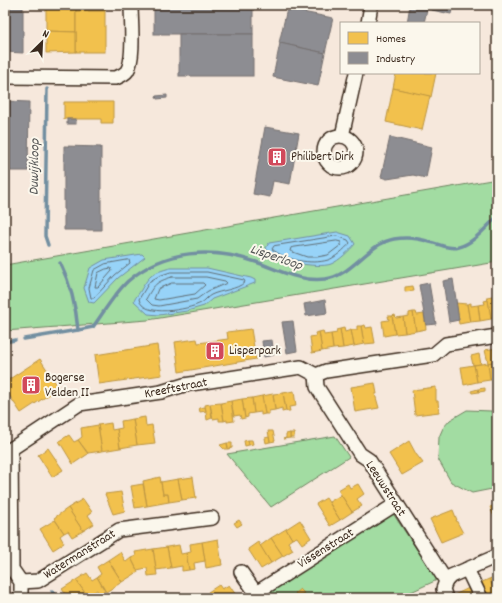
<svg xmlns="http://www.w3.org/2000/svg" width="502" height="603" font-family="Dekko,sans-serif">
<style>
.green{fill:#a2dca2;stroke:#6e8360}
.water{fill:#97d3f8;stroke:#728fa1}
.homes{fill:#f2c14e;stroke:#bb9440}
.industry{fill:#8d8d92;stroke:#746f6f}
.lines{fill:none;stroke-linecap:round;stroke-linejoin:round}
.shore{stroke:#606e75;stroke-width:1}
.stream{stroke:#728fa1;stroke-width:3.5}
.street-casing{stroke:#3b2a1e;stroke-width:16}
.street{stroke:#fbf7ec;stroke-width:13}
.labels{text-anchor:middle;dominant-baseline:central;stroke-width:4;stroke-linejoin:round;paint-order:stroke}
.poi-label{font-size:13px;fill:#3b2a1e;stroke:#fbf7ec;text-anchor:start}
.street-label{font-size:13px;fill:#3b2a1e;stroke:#fbf7ec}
.water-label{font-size:14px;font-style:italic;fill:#525454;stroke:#fbf7ec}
</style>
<rect width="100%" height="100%" fill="#f6e8dc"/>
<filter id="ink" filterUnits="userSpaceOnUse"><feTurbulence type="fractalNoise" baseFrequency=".025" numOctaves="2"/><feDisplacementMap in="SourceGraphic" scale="8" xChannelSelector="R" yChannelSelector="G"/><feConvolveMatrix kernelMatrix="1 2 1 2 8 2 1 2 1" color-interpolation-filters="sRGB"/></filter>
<g filter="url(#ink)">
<g class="green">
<polygon points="497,179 497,262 148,320 5,331 5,265"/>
<polygon points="467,410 491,411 497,416 497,488 472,493 451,482 438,459 439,437 443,428 450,420"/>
<polygon points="335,436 349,457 271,507 227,454"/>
<polygon points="392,512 437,580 398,598 273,598 267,590"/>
</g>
<g class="water">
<path d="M 337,232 L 350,236 L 355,244 C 350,250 339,261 331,264 C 318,269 271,261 266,248 L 269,243 Z"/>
<polygon points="142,254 145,257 118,278 94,303 89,302 84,288 90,268 104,260"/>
<path d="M 170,268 L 207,268 L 251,278 L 255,280 L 255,283 L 212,299 L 204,306 L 187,311 L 159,315 L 148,314 L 134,301 C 136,296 139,294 141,290 C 150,274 153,273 170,268 Z"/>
</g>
<g class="homes">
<polygon points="46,5 76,5 76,32 46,31"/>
<rect x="76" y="5" width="29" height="6"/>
<rect x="76" y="11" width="29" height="41"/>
<polygon points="46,31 76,32 76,52 46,53"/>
<polygon points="396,73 436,73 431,97 393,88"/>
<polygon points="393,88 430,96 422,130 386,122"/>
<polygon points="64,102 113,102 113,123 101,123 101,119 64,119"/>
<polygon points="413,286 414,291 405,292 405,287"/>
<polygon points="497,295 497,318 491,319 487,297"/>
<polygon points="488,300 491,319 480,321 478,305 485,304 484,301"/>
<polygon points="456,303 467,304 470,322 459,324"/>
<polygon points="471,303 471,306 478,305 480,321 470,322 467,304"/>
<polygon points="413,312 416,331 405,333 403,317 409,316 409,313"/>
<polygon points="413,312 416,312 417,315 424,314 426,329 416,331"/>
<polygon points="395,315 396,318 403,317 405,333 395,334 392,316"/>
<polygon points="388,316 392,316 395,334 384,336 382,321 389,320"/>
<polygon points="365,325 366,328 372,327 375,343 364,344 361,326"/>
<polygon points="357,326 361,326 364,344 354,346 351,330 357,330"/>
<polygon points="344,328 345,332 351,330 354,346 343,348 340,329"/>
<polygon points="251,329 256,359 179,372 175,342 197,339 198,343 228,339 227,332"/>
<polygon points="340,329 343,348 333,349 331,334 337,333 336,330"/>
<polygon points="323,331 324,335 331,334 333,349 322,351 319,332"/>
<polygon points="319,332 322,351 312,353 310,337 316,336 315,333"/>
<polygon points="157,345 162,375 99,384 95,355"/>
<polygon points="497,348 497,361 488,363 485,350"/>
<polygon points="479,354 481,364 473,365 471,356"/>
<polygon points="40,359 59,388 21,413 5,389 5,382"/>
<polygon points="497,361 497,379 490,380 488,363"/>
<polygon points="488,363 490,380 477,382 474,365"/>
<polygon points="474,365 477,382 464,385 461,367"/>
<polygon points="375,383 377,394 375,394 379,408 355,412 351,387"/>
<polygon points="436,387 436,401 438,401 439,412 415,415 412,390"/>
<polygon points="485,388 485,391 479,392 478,389"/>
<polygon points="478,389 479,392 472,393 471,391"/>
<polygon points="294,391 296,406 289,407 290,411 286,411 283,393"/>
<polygon points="283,393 286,411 282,412 282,408 275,410 273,394"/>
<polygon points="273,394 275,410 269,411 269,414 265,414 262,396"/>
<polygon points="262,396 265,414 261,415 261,412 254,413 252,398"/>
<polygon points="252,398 254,413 248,414 248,417 245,418 242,399"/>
<polygon points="242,399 245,418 241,419 240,415 234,416 231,401"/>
<polygon points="231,401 234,421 227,422 227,420 224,421 221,403"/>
<polygon points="221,403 224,421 219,421 219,418 213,419 210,404"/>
<polygon points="210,404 212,418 207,420 205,405"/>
<polygon points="205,407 206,411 200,412 199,408"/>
<polygon points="145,417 146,426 152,425 155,443 137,445 133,419"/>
<polygon points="133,419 137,445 120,448 117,429 122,428 121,421"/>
<polygon points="111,423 112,430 117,429 120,448 102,451 98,425"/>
<polygon points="98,425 102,451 88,453 78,440 82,437 81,428"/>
<polygon points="268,431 273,431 275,441 270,442"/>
<rect x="290" y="433" width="4" height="5"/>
<polygon points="290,433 290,438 283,439 286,438 286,434"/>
<polygon points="69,435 74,442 78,440 88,454 73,464 59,441"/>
<polygon points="269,437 270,442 266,443 265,438"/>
<polygon points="248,440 252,440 253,444 249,445"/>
<polygon points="248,440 249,445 245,446 244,441"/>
<polygon points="409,441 416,454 423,463 402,475 389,454"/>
<polygon points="227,443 232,443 232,448 228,449"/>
<polygon points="227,443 228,449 224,449 220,445"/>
<polygon points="48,448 63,470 52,477 38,455"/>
<polygon points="160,477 163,494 168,494 169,502 147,506 143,481"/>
<polygon points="193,477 196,498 182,500 178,479"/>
<polygon points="178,479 182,500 169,502 168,494 163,494 161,482"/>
<polygon points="143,484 147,506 135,508 131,486"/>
<polygon points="348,484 350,488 358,484 364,494 357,499 362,506 352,512 338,490"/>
<polygon points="121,492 125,511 113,514 105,494"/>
<polygon points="341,495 352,512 340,520 329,502"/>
<polygon points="326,498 340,520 330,526 316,504"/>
<polygon points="83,499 92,512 88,515 94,524 83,531 68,508"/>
<polygon points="497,504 497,524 490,507"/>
<polygon points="68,508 83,531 72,537 68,531 64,533 54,518"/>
<polygon points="453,510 457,520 456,520 463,533 441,542 430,519"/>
<polygon points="55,520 64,533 60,536 64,543 53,550 40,529"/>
<polygon points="239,520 242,524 237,527 234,523"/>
<polygon points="300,520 311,538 302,544 297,537 292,539 286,529"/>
<polygon points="286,529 292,539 288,542 293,550 283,556 271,538"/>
<polygon points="271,538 283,556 271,563 260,546"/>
<polygon points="218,539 222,565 206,568 202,542"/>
<polygon points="202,542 205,561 194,563 195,569 189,570 186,553 191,552 190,544"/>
<polygon points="258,542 271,563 261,569 248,549"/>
<polygon points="179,545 181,554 186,553 189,570 182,571 182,566 171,568 167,547"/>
<polygon points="167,547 171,568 156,570 153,549"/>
<polygon points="153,549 157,575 148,576 147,568 137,570 131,558 136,556 135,552"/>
<polygon points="120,552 126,562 131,558 138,572 122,582 108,560"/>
<polygon points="108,560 122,582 106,592 97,577 101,574 97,567"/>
<polygon points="87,573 92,580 97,577 105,591 100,594 97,590 87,596 76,580"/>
<polygon points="497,576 497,593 496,593 489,579"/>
<polygon points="489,579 497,595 497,598 487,598 480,583"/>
<polygon points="76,580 87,596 88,598 68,598 62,589"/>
<polygon points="219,585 222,589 229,585 236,595 231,598 212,598 208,592"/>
<polygon points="469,588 473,598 450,598 450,597"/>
<polygon points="300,589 304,593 298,597 295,593"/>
</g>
<g class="industry">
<polygon points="5,5 23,5 23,53 5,52"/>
<rect x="154" y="5" width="99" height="29"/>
<polygon points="410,5 453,5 451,14 427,9 424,23 407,23"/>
<polygon points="287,9 333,18 325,53 279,43"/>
<rect x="179" y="34" width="74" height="42"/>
<polygon points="280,43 325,53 318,86 273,77"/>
<polygon points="167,95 167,98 157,99 156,96"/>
<polygon points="5,101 29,102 28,171 5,171"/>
<rect x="67" y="119" width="9" height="5"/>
<polygon points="265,127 299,133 290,184 273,181 270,197 253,194"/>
<polygon points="390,137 432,147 426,178 413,175 387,179 381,177"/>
<polygon points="64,146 101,147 101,230 64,230"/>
<polygon points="453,279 459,320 449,322 443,281"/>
<polygon points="429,283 436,324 426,325 419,285"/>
<polygon points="325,300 327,313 306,316 304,304"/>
<polygon points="293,321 297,351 287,353 282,322"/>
<polygon points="272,340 274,355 264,357 262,341"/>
</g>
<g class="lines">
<g class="shore">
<path d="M 337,236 L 348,240 L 350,243 C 345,249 335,258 328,260 C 311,265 285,260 272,249 L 274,246 Z"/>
<polygon points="337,241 341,242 341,245 328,255 317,257 307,257 290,251 291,248"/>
<polygon points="129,260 130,263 115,275 94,298 91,298 89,288 94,270 105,264"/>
<polygon points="106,269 111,268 112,271 98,287 95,287 98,273"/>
<path d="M 171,272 L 207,272 L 244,280 L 245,282 C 237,290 221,290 211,295 C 207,297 205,301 201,303 C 188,310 142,318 139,299 L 150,281 L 159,276 Z"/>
<path d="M 172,277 L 206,277 L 225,281 L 227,283 L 208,291 L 197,299 L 159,306 L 152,305 L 146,299 C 154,285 155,282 172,277 Z"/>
<polygon points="172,283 203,283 205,285 195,294 159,300 154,299 158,289"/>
</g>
<g class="stream">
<polyline points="47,89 45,236 48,245"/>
<path d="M 78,330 L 93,327 C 104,312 114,294 128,281 C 165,249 212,247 256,262 C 279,270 300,282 325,279 C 351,277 367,244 394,239 C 407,237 418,238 430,242 C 439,244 450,250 459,247 C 474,243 487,226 497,217"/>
<path d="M 24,339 L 78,330 C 76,306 71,285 60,263"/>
<polyline points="5,342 15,340"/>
<polyline points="52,591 56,598"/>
</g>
<defs>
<g id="street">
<polyline points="368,23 371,5"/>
<path d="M 5,77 L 116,78 C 120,76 125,74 127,71 C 135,59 131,20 131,5"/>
<polyline points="342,136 356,73"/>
<circle cx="340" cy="152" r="16"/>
<polyline points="316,375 317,387 360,454 369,460 446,581 451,576 497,556"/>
<polyline points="467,569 481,598"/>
<polyline points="241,572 256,593 396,504"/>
<polyline points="21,582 38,581 119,530 212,518"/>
<polyline points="21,598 21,582 12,569 11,449 79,404 161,392 184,385 301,367 316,375 326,371 433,355 446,344 497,336"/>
<polyline points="446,598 443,589 446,581"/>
</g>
</defs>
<use href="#street" class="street-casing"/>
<use href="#street" class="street"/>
</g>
</g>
<defs>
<symbol id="building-square" viewBox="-11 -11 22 22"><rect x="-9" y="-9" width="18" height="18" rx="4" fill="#d1495b" stroke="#fbf7ec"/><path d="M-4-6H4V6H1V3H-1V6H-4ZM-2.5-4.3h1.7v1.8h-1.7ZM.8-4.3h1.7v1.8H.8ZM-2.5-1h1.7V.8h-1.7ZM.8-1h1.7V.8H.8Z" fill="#fff"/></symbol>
</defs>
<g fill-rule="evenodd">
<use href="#building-square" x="266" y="146" width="22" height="22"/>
<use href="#building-square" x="204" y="340" width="22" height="22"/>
<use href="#building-square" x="20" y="374" width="22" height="22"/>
</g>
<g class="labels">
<g class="poi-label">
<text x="291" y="157">Philibert Dirk</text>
<text x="229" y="351">Lisperpark</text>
<text x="45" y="378">Bogerse<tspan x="45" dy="15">Velden II</tspan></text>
</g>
<g class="street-label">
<text transform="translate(176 389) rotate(-11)">Kreeftstraat</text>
<text transform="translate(385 489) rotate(57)">Leeuwstraat</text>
<text transform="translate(326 549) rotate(-32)">Vissenstraat</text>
<text transform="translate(80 555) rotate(-32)">Watermanstraat</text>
</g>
<g class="water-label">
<text transform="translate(35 167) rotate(-89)">Duwijkloop</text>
<text transform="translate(276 258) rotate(19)">Lisperloop</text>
</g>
</g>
<rect width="502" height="603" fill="none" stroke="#fbf7ec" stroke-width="20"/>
<rect x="10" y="10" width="482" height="583" fill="none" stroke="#3b2a1e" stroke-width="1.5" filter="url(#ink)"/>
<rect x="340" y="22" width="140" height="52" fill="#fbf7ec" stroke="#aea59a"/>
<rect x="348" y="32" width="20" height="12" fill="#f2c14e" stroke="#aea59a"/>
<text x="376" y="42" font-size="12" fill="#3b2a1e">Homes</text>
<rect x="348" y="52" width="20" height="12" fill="#8d8d92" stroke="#aea59a"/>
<text x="376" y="62" font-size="12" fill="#3b2a1e">Industry</text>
<g transform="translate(42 42) rotate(24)" stroke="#fbf7ec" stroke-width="3" paint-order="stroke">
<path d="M0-3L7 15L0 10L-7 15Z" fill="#3b2a1e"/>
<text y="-6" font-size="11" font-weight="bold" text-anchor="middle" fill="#3b2a1e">N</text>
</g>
</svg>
